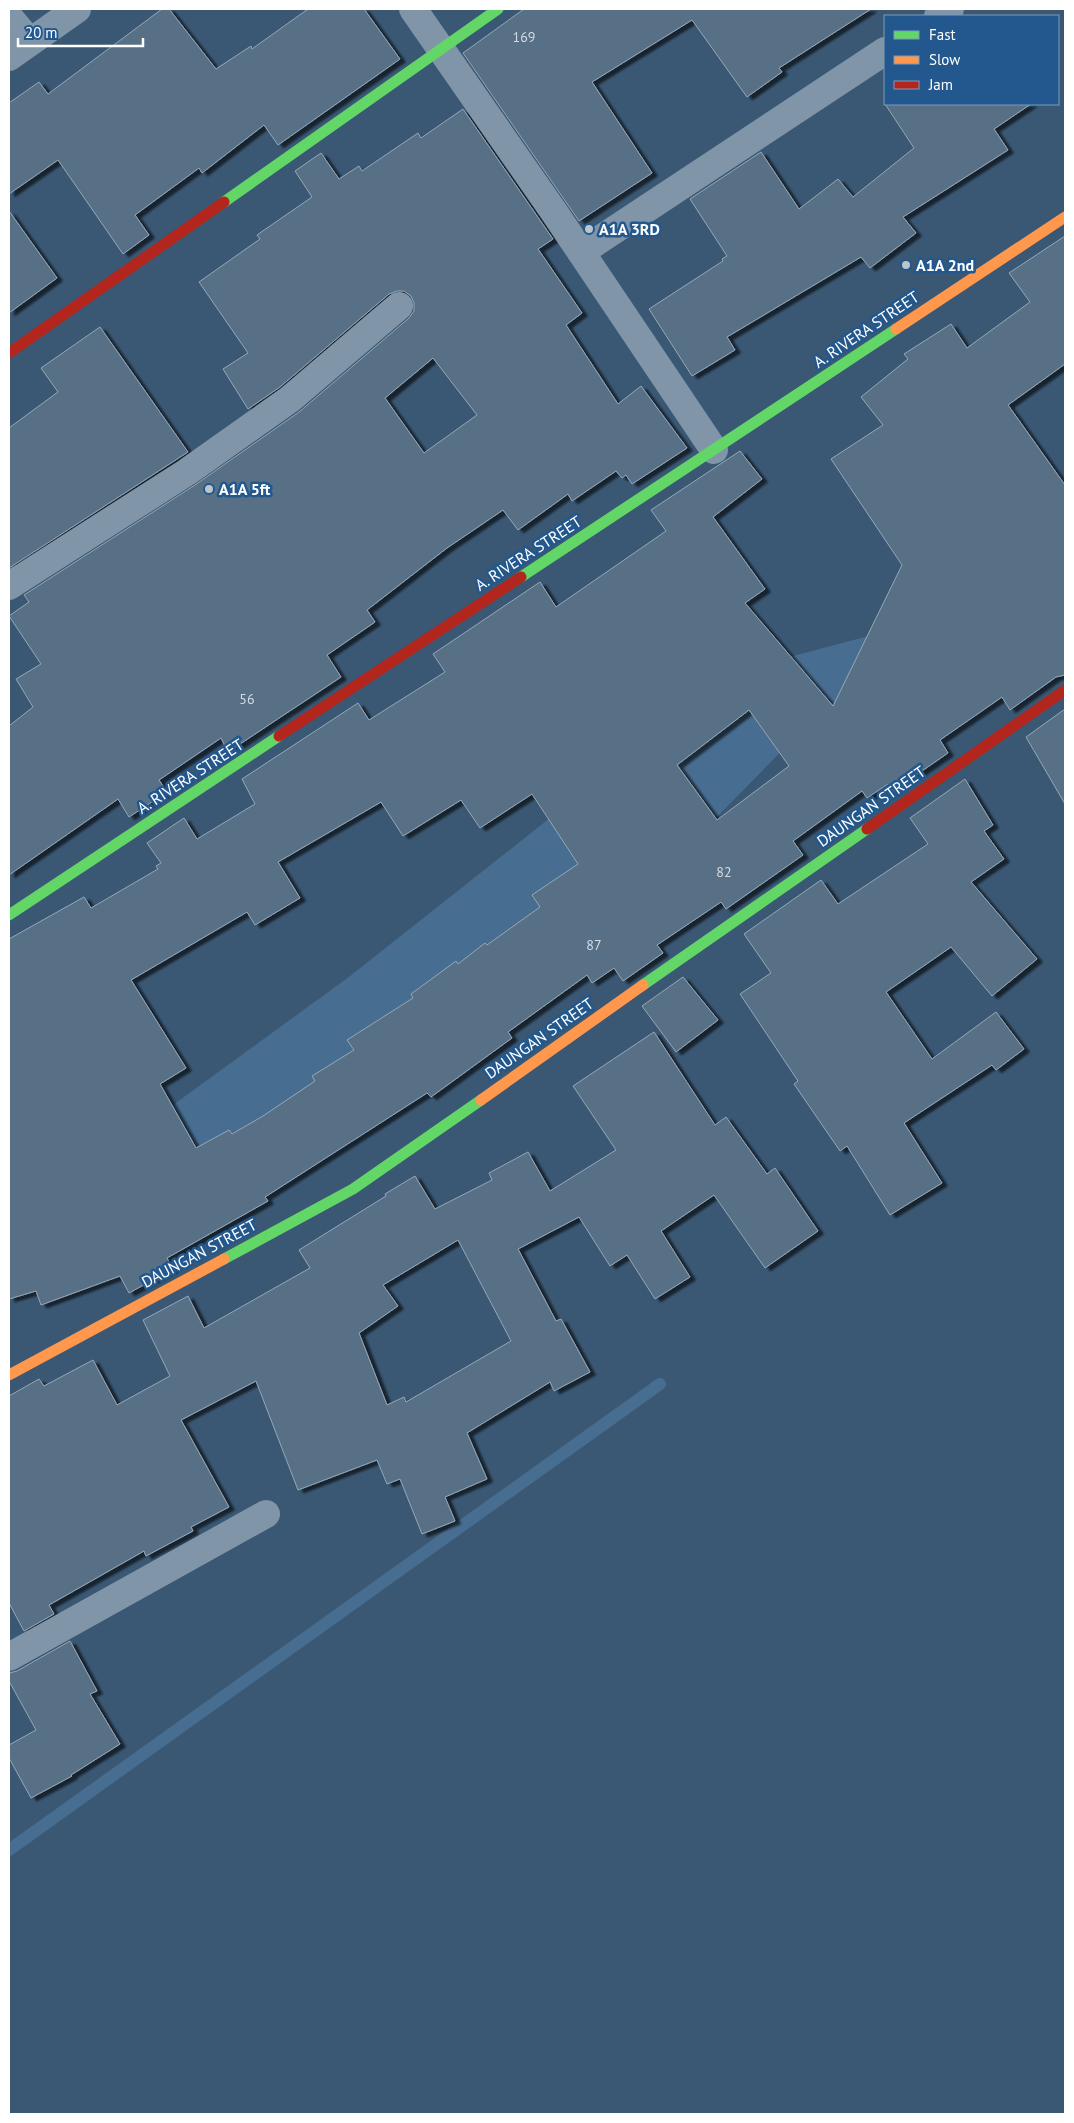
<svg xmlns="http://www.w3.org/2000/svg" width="1074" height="2123" font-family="'PT Sans',sans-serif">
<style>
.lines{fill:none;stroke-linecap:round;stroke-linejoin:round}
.stream{stroke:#476d91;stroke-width:12}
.river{stroke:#476d91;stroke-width:75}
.building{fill:#587086;stroke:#95a7b7;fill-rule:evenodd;filter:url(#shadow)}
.street{stroke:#8195a8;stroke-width:28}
.fast{stroke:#63d668;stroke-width:11}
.slow{stroke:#ff974d;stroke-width:11}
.jam{stroke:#b3261e;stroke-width:11}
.poi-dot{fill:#bac5ce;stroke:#22588d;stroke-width:2}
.labels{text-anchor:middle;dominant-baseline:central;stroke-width:5;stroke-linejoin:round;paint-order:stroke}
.number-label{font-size:14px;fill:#d5dbe1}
.poi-label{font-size:16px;font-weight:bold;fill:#fff;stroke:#22588d;text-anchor:start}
.street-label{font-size:16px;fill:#fff;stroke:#22588d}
</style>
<defs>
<filter id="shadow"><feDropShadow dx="5.5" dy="3" stdDeviation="1" flood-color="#0009"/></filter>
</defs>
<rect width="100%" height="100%" fill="#3a5874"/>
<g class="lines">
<polyline class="stream" points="9,1850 660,1384"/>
<polyline class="river" points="9,1192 179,1147 374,1005 604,823 685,796 781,698 966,649 1065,580"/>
</g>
<g class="building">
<polygon points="162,9 169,9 216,69 251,46 252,49 308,9 364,9 400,59 278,145 264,125 202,173 199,168 135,215 149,235 123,254 58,160 9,194 9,103 39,82 48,94"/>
<polygon points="524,9 871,9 779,68 782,72 747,97 692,20 592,82 652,173 579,221 463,53"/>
<polygon points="885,104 1031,104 994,129 1008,150 903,217 916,233 870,268 861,257 727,337 735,350 692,376 649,309 723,261 722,259 727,256 690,199 761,152 799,209 838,179 853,197 914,148"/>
<path d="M 463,109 L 553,239 L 538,249 L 582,313 L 566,325 L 618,404 L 641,386 L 687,448 L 632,484 L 626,475 L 622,478 L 616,471 L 572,501 L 568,494 L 518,530 L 503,510 L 447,548 L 367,610 L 375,622 L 327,655 L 341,677 L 228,752 L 221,738 L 159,780 L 167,792 L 129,817 L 118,799 L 9,875 L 9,726 L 33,707 L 16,679 L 41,664 L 9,616 L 29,602 L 24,595 L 195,485 L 299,412 L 409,318 L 414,311 L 414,303 L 411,296 L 404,291 L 397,291 L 389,294 L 280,387 L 248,409 L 223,369 L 248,353 L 199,282 L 260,239 L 257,235 L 312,197 L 295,171 L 321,153 L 339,179 L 359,166 L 362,171 L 418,133 L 421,138 ZM 433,358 L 477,415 L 424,453 L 385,398 Z"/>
<polygon points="9,211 57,278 9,313"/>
<path d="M 1065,236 L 1065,364 L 1008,405 L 1065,485 L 1065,675 L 1056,677 L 1010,710 L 1002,697 L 940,740 L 948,753 L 893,791 L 888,784 L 867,798 L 862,791 L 793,841 L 803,855 L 726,909 L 721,902 L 657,945 L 663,953 L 623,981 L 614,968 L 592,983 L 587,975 L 508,1032 L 512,1038 L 431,1097 L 427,1093 L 265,1197 L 268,1201 L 167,1258 L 173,1269 L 129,1293 L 120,1276 L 41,1305 L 36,1291 L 9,1299 L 9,939 L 84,897 L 91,908 L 158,869 L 156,866 L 161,863 L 147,843 L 184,818 L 197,839 L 255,804 L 242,779 L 358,703 L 369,720 L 445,672 L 433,654 L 540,582 L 556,607 L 666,531 L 651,510 L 740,451 L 762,479 L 713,517 L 765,589 L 745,603 L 833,706 L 902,565 L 831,459 L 883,425 L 861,397 L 908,359 L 904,354 L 951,324 L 967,348 L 1030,302 L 1009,273 ZM 749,710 L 789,766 L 717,820 L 677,765 ZM 532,794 L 578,864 L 532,895 L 540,907 L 487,945 L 485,943 L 458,964 L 456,961 L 411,994 L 413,998 L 347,1040 L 354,1050 L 312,1076 L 315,1081 L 263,1116 L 232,1134 L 229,1130 L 196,1148 L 160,1084 L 186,1068 L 131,980 L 247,912 L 255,925 L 300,898 L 278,862 L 381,802 L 403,836 L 461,800 L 480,828 Z"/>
<polygon points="100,327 188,452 9,568 9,428 58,392 41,368"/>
<polygon points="1065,709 1065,804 1026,737"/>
<polygon points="965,779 993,825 984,831 1004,859 971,882 1037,959 992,996 951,947 886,992 932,1059 996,1012 1024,1049 996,1070 992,1065 904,1123 942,1183 890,1215 847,1146 840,1151 794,1084 798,1081 740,994 771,973 744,934 821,880 838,904 928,844 910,818"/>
<polygon points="683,977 718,1020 676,1052 642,1006"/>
<path d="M 654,1032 L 715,1125 L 726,1117 L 767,1174 L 775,1168 L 818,1231 L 765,1268 L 714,1195 L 661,1231 L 690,1277 L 655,1299 L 627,1255 L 610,1266 L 579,1217 L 518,1249 L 556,1321 L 561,1319 L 590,1372 L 554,1391 L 550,1382 L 467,1433 L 487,1479 L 445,1497 L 455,1521 L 422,1534 L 400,1479 L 387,1484 L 377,1460 L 298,1490 L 256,1381 L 181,1420 L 229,1507 L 191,1527 L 193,1531 L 146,1556 L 144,1551 L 49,1605 L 54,1614 L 24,1631 L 9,1603 L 9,1396 L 39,1379 L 44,1386 L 93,1360 L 117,1405 L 170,1376 L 143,1320 L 188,1296 L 204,1328 L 310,1268 L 299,1250 L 386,1196 L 385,1194 L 415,1176 L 435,1209 L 492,1180 L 489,1173 L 528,1152 L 550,1191 L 616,1150 L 573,1086 ZM 458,1240 L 511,1341 L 406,1402 L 404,1397 L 387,1405 L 359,1333 L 398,1306 L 383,1285 Z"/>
<polygon points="70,1641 97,1691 90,1694 120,1744 71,1775 72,1776 31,1798 9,1758 9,1745 36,1730 9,1681 9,1673 17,1671"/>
</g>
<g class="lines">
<g class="street">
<polyline points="413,9 554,212 714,450"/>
<polyline points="938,16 950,9"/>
<polyline points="9,17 30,42"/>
<polyline points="9,57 77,9"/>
<polyline points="581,252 885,51"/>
<polyline points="9,586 187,472 290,399 399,306"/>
<polyline points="9,1657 266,1514"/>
</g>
<g class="fast">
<polyline points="224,202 498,9"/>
<polyline points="521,577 896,329"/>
<polyline points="9,915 279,736"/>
<polyline points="643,985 867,829"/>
<polyline points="224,1259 353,1189 481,1100"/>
</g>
<g class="slow">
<polyline points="896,329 1065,217"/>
<polyline points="481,1100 643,985"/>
<polyline points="9,1375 224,1259"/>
</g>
<g class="jam">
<polyline points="9,353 224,202"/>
<polyline points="279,736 521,577"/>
<polyline points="867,829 1065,690"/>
</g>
</g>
<g class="poi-dot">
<circle cx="589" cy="229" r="5"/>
<circle cx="906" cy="265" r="5"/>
<circle cx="209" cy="489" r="5"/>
</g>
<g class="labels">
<g class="number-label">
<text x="524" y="37">169</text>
<text x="247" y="699">56</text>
<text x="724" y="872">82</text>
<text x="594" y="945">87</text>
</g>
<g class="poi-label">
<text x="599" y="229">A1A 3RD</text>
<text x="916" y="265">A1A 2nd</text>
<text x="219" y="489">A1A 5ft</text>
</g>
<g class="street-label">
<text transform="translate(866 329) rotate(-34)">A. RIVERA STREET</text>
<text transform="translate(528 553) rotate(-33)">A. RIVERA STREET</text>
<text transform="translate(190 776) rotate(-33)">A. RIVERA STREET</text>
<text transform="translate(871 806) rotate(-35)">DAUNGAN STREET</text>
<text transform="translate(539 1038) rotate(-35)">DAUNGAN STREET</text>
<text transform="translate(199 1253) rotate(-28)">DAUNGAN STREET</text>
</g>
</g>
<rect width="1074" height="2123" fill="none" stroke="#ffffff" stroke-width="20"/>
<rect x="884" y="15" width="175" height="90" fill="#22588d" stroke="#7a9bbb"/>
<rect x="894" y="31" width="25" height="8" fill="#63d668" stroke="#7a9bbb"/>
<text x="929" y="40" font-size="15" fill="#ffffff">Fast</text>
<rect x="894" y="56" width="25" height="8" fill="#ff974d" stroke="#7a9bbb"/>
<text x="929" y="65" font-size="15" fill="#ffffff">Slow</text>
<rect x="894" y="81" width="25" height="8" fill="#b3261e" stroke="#7a9bbb"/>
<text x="929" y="90" font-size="15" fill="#ffffff">Jam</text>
<path d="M18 38v8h125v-8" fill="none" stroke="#ffffff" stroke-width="2.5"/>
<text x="25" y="38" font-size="15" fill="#ffffff" stroke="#22588d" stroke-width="4" paint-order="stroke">20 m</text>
</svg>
